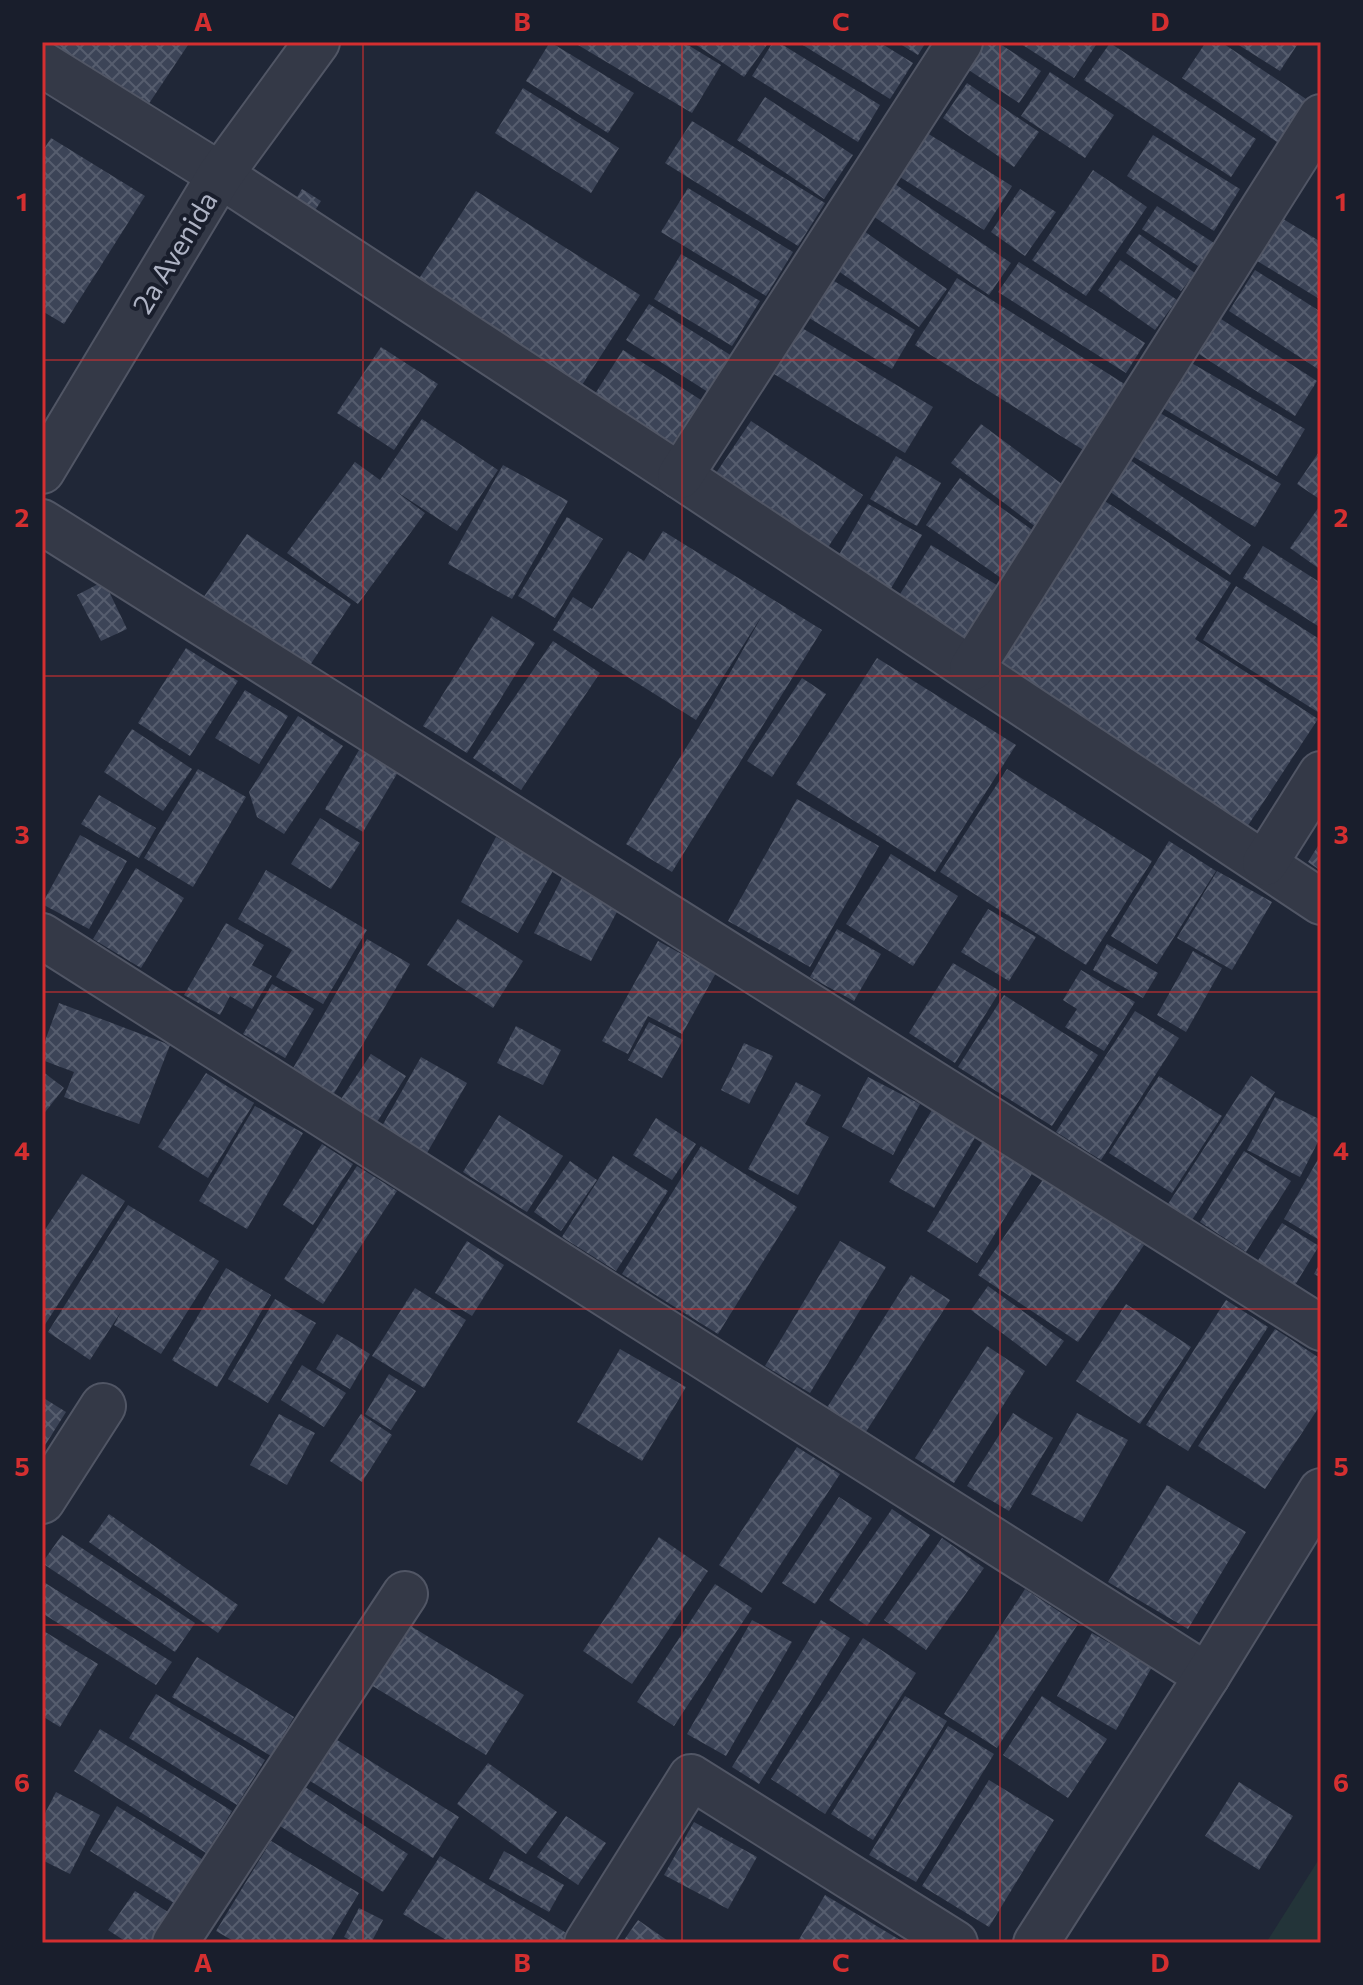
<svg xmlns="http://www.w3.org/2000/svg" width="1363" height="1985" font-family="Commissioner,sans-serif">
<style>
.green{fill:#233439}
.building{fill:url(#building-cross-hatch)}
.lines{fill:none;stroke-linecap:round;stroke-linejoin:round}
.minor-casing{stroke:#515665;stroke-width:48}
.minor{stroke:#343947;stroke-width:44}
.grid{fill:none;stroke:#d42f30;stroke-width:2;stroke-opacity:0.55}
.labels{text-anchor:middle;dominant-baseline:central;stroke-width:8;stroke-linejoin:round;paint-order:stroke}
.street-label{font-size:28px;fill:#aeb3c4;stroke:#191e2c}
.neatline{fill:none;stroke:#d42f30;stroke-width:3}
.grid-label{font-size:26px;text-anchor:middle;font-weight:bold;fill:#d42f30}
</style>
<defs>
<pattern id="building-cross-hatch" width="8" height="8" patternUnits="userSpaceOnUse" patternTransform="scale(2)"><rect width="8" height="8" fill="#3c4457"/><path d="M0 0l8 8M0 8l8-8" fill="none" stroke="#565d6e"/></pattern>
</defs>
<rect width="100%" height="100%" fill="#202737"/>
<polygon class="green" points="1321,1856 1321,1943 1266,1943"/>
<g class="building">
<polygon points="58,42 190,42 144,111 53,50"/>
<polygon points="550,42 634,93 608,133 526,81"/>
<polygon points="573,42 683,42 721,65 692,113"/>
<polygon points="692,42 769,42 744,77"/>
<polygon points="773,42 778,42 880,105 858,142 752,76"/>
<polygon points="798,42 879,42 913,63 890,99"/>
<polygon points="897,42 926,42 918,55"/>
<polygon points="981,42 997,42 1041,71 1019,103 964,67"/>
<polygon points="1018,42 1098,42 1074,78"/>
<polygon points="1206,42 1221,42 1309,101 1280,144 1182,78"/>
<polygon points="1234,42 1299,42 1280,71"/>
<polygon points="1110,43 1256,139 1231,177 1084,80"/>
<polygon points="1050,72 1114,115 1085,158 1021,116"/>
<polygon points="967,83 1039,132 1014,167 943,118"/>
<polygon points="523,88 619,148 591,193 495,133"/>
<polygon points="765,97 853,155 824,199 737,140"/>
<polygon points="692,121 825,203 798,246 665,163"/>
<polygon points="919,128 1012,186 984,230 892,172"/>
<polygon points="1153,135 1240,189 1214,231 1127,176"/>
<polygon points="51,138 145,196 64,324 42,311 42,152"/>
<polygon points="1093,170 1147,207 1086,296 1032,260"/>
<polygon points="892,182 1011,263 989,295 870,214"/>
<polygon points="688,188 793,252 766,296 661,232"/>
<polygon points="302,189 321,201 305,226 286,215"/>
<polygon points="1020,189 1056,212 1025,256 991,232"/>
<polygon points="476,191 640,295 573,399 409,294"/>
<polygon points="1157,206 1214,243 1198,266 1142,229"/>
<polygon points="1270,211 1321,242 1321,300 1244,253"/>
<polygon points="861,229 947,289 919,327 834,268"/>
<polygon points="1139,234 1195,273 1181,291 1126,253"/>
<polygon points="681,254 760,301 732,346 654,299"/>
<polygon points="1120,260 1177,300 1155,330 1098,290"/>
<polygon points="1019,262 1145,343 1126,373 998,292"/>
<polygon points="1255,270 1321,312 1321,371 1229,311"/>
<polygon points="829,278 915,330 892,369 806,316"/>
<polygon points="957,278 1126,385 1085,451 915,345"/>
<polygon points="649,304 732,356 708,392 626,340"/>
<polygon points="1221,319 1317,381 1295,416 1199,354"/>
<polygon points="797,325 933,407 905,453 769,371"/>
<polygon points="381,347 438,384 394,450 337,413"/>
<polygon points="623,350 701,400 663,458 586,408"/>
<polygon points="1188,361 1305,429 1277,476 1161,407"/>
<polygon points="1160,413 1281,484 1255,527 1134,457"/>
<polygon points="422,419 498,470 457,531 394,490 425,513 358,604 287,553 355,462 380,480"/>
<polygon points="751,421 863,495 820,559 708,485"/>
<polygon points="981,424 1066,487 1036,527 951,463"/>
<polygon points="1321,449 1321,500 1297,484"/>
<polygon points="896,456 941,483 917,526 870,499"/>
<polygon points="1127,458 1251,545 1230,575 1106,489"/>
<polygon points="503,465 568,501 512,599 448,564"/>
<polygon points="960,478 1035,532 1001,578 926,525"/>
<polygon points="1094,494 1231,583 1195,639 1318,719 1245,830 989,669"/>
<polygon points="868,504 922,535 886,597 832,567"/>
<polygon points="1319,507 1321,509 1321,570 1290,548"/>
<polygon points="567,517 603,539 555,618 518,596"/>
<polygon points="663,531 822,630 672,872 626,844 704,719 763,614 696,720 553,630 573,597 592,609 628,551 644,561"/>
<polygon points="247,534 351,604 308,668 203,598"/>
<polygon points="931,545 1000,587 963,645 895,602"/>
<polygon points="1263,546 1321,583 1321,628 1243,578"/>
<polygon points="104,581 127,629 101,641 77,595"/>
<polygon points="1236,586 1321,640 1321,714 1203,640"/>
<polygon points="492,616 535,643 467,753 423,726"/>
<polygon points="553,641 600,673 521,790 473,758"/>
<polygon points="186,648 238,681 190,756 138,723"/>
<polygon points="877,658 1016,745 935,872 796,784"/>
<polygon points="802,678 826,694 772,777 747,761"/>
<polygon points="245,690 288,716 259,764 215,738"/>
<polygon points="298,716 343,746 284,834 257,817 249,792"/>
<polygon points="132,729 192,769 163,811 104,772"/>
<polygon points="359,750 398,772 363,832 325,809"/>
<polygon points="198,769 246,797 193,887 144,858"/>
<polygon points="1007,769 1152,861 1086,965 940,872"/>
<polygon points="99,795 156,828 139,858 81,824"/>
<polygon points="797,799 879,846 810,967 728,921"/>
<polygon points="320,818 360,843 331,889 291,864"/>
<polygon points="80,835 127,861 89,929 42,904"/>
<polygon points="496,837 554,869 518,933 461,902"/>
<polygon points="1169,841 1216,871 1157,964 1111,936"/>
<polygon points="1321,841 1321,871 1308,862"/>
<polygon points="891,854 958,896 913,966 846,924"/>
<polygon points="136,868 184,898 141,968 93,939"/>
<polygon points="266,870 367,930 323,1004 276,977 292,950 238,919"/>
<polygon points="1217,871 1272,902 1232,970 1177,938"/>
<polygon points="562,878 619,908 591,961 534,933"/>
<polygon points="988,909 1036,937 1009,981 961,952"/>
<polygon points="458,919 523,961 493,1008 427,965"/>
<polygon points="226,923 264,945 252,965 272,976 252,1009 230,996 220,1015 184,995"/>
<polygon points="837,929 881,954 854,1001 810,977"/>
<polygon points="367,939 410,964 333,1095 292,1070"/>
<polygon points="658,941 716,973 682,1034 648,1016 628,1054 602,1041"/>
<polygon points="1107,944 1158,973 1143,998 1093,970"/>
<polygon points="1193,951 1222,968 1186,1032 1157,1015"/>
<polygon points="953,963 1000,991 955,1063 909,1033"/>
<polygon points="1081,970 1135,1002 1104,1051 1065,1027 1077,1009 1063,1000"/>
<polygon points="272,984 314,1009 285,1058 243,1034"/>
<polygon points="1004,995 1098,1055 1052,1126 958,1067"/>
<polygon points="59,1003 170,1045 139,1124 64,1097 74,1072 42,1060 42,1049"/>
<polygon points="1135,1011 1179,1038 1101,1160 1056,1132"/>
<polygon points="649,1022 683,1040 662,1078 628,1060"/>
<polygon points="516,1026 561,1050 543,1085 497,1063"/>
<polygon points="744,1043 773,1056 749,1104 721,1090"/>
<polygon points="371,1054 406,1076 377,1122 341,1099"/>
<polygon points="421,1057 467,1083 427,1153 381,1128"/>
<polygon points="42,1071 64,1088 42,1116"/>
<polygon points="206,1073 254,1103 208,1178 158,1147"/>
<polygon points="1159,1076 1222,1116 1172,1193 1109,1153"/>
<polygon points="1251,1076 1275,1092 1192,1220 1168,1204"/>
<polygon points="868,1077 920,1104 893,1155 842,1127"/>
<polygon points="796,1082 821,1095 805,1124 829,1137 798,1195 748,1169"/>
<polygon points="1275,1097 1321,1120 1321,1136 1300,1177 1247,1150"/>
<polygon points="255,1106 303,1133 247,1229 199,1201"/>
<polygon points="932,1110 976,1136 934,1208 889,1182"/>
<polygon points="499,1115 563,1156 527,1212 463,1172"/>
<polygon points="656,1118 696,1144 672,1180 633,1155"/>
<polygon points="983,1141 1033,1172 977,1263 927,1231"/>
<polygon points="322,1144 353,1164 313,1225 283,1205"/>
<polygon points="701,1146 797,1207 718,1334 622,1274"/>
<polygon points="1244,1151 1291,1181 1246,1252 1200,1222"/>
<polygon points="1321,1154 1321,1241 1284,1219"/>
<polygon points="613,1156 668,1191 616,1271 562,1237"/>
<polygon points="570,1161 597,1180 561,1231 534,1212"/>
<polygon points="357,1166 397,1191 323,1304 284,1279"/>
<polygon points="82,1174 125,1201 42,1329 42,1234"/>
<polygon points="1044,1178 1144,1245 1078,1342 978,1275"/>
<polygon points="128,1205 219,1261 161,1354 114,1325 122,1310 90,1360 48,1332"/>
<polygon points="1282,1223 1319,1246 1295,1285 1257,1262"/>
<polygon points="467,1241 504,1265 472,1316 435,1293"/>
<polygon points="840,1241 886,1267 810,1393 765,1366"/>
<polygon points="1321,1261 1321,1278 1314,1274"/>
<polygon points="226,1268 271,1295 217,1387 172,1360"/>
<polygon points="911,1275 950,1300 862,1438 823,1414"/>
<polygon points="988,1286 1064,1341 1046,1366 971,1310"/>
<polygon points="415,1288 466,1320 424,1388 372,1356"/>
<polygon points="275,1299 316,1323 268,1403 228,1379"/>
<polygon points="1226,1300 1268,1327 1188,1451 1146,1425"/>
<polygon points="1126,1304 1191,1347 1140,1424 1076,1381"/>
<polygon points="1275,1329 1321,1359 1321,1404 1265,1489 1198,1446"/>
<polygon points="337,1334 370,1354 350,1389 316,1369"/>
<polygon points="987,1346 1025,1371 954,1483 915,1458"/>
<polygon points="620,1349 686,1387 642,1461 577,1422"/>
<polygon points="302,1365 346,1393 324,1427 281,1400"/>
<polygon points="389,1374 416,1391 391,1430 365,1414"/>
<polygon points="42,1397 66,1412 42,1450"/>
<polygon points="1013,1413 1053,1438 1009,1511 967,1486"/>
<polygon points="1077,1413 1128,1440 1082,1522 1031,1494"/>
<polygon points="279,1414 315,1433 287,1485 250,1465"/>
<polygon points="361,1414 392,1435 362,1482 330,1461"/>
<polygon points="797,1447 840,1474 762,1593 719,1565"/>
<polygon points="1167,1485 1246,1532 1188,1629 1108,1582"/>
<polygon points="839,1497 872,1518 815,1604 782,1583"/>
<polygon points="892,1509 930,1535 867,1626 829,1600"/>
<polygon points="109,1514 238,1605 218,1633 89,1542"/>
<polygon points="62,1535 195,1623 175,1652 42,1563"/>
<polygon points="659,1537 708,1571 632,1684 583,1651"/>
<polygon points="942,1538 984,1568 926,1650 884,1620"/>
<polygon points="42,1581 172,1662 156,1685 42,1613"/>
<polygon points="715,1584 752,1608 674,1726 637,1702"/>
<polygon points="1025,1589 1078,1624 997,1748 944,1714"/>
<polygon points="752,1620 792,1642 726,1756 687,1734"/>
<polygon points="821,1620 850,1638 759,1784 732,1767"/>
<polygon points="409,1625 524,1695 486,1755 371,1685"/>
<polygon points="42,1630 98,1664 60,1727 42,1716"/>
<polygon points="1092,1633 1152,1667 1116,1730 1057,1696"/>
<polygon points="863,1638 916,1673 825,1814 771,1779"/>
<polygon points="197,1657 294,1717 271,1756 172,1697"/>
<polygon points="156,1694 265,1760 237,1805 129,1738"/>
<polygon points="905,1696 947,1721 873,1840 831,1814"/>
<polygon points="1042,1696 1107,1739 1068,1798 1003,1755"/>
<polygon points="948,1726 994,1754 916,1882 869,1855"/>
<polygon points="100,1729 232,1811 206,1853 74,1771"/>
<polygon points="334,1738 459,1817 433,1858 307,1779"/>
<polygon points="488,1763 557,1812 526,1854 457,1804"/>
<polygon points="989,1780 1054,1820 989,1927 922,1886"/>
<polygon points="1239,1782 1293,1816 1259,1870 1205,1836"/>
<polygon points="305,1787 408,1854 383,1892 280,1826"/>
<polygon points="56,1792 100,1815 70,1874 42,1860 42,1819"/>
<polygon points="117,1806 205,1861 177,1905 90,1851"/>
<polygon points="566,1816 606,1843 578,1885 537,1857"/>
<polygon points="694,1822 757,1857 728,1909 664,1875"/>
<polygon points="271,1841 359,1893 329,1943 237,1943 216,1931"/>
<polygon points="504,1851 564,1885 549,1912 489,1879"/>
<polygon points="440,1856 568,1934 562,1943 451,1943 403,1914"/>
<polygon points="135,1891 171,1914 151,1943 128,1943 108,1930"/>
<polygon points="825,1895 905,1943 797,1943"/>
<polygon points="359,1908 383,1920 371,1943 356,1943 344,1937"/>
<polygon points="638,1920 671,1943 622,1943"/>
</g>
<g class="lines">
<defs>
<g id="minor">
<polyline points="42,64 220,175 680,476 1321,902"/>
<polyline points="42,471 220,175 317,42"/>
<polyline points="680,476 960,42"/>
<polyline points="42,522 1321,1328"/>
<polyline points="972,668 1321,117"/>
<polyline points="1265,863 1321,774"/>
<polyline points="42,936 1207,1676"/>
<polyline points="42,1501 103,1406"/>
<polyline points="175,1943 405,1594"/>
<polyline points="587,1943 691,1777 955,1943"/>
<polyline points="1036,1943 1207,1676 1321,1491"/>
</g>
</defs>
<use href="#minor" class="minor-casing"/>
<use href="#minor" class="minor"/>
</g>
<path class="grid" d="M 363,42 L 363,1943M 682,42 L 682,1943M 1000,42 L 1000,1943M 42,360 L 1321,360M 42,676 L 1321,676M 42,992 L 1321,992M 42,1309 L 1321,1309M 42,1625 L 1321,1625"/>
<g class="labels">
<g class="street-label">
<text transform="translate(174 252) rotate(-59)">2a Avenida</text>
</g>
</g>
<rect width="1363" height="1985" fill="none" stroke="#191e2c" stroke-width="88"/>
<rect x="44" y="44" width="1275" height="1897" class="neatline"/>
<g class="grid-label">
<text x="203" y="31">A</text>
<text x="522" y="31">B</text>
<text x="841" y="31">C</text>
<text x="1160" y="31">D</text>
<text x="22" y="211">1</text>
<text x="1341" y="211">1</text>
<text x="22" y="527">2</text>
<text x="1341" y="527">2</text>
<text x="22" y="844">3</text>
<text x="1341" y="844">3</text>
<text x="22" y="1160">4</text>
<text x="1341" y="1160">4</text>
<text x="22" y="1476">5</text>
<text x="1341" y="1476">5</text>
<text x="22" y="1792">6</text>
<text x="1341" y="1792">6</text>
<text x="203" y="1972">A</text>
<text x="522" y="1972">B</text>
<text x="841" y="1972">C</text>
<text x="1160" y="1972">D</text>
</g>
</svg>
